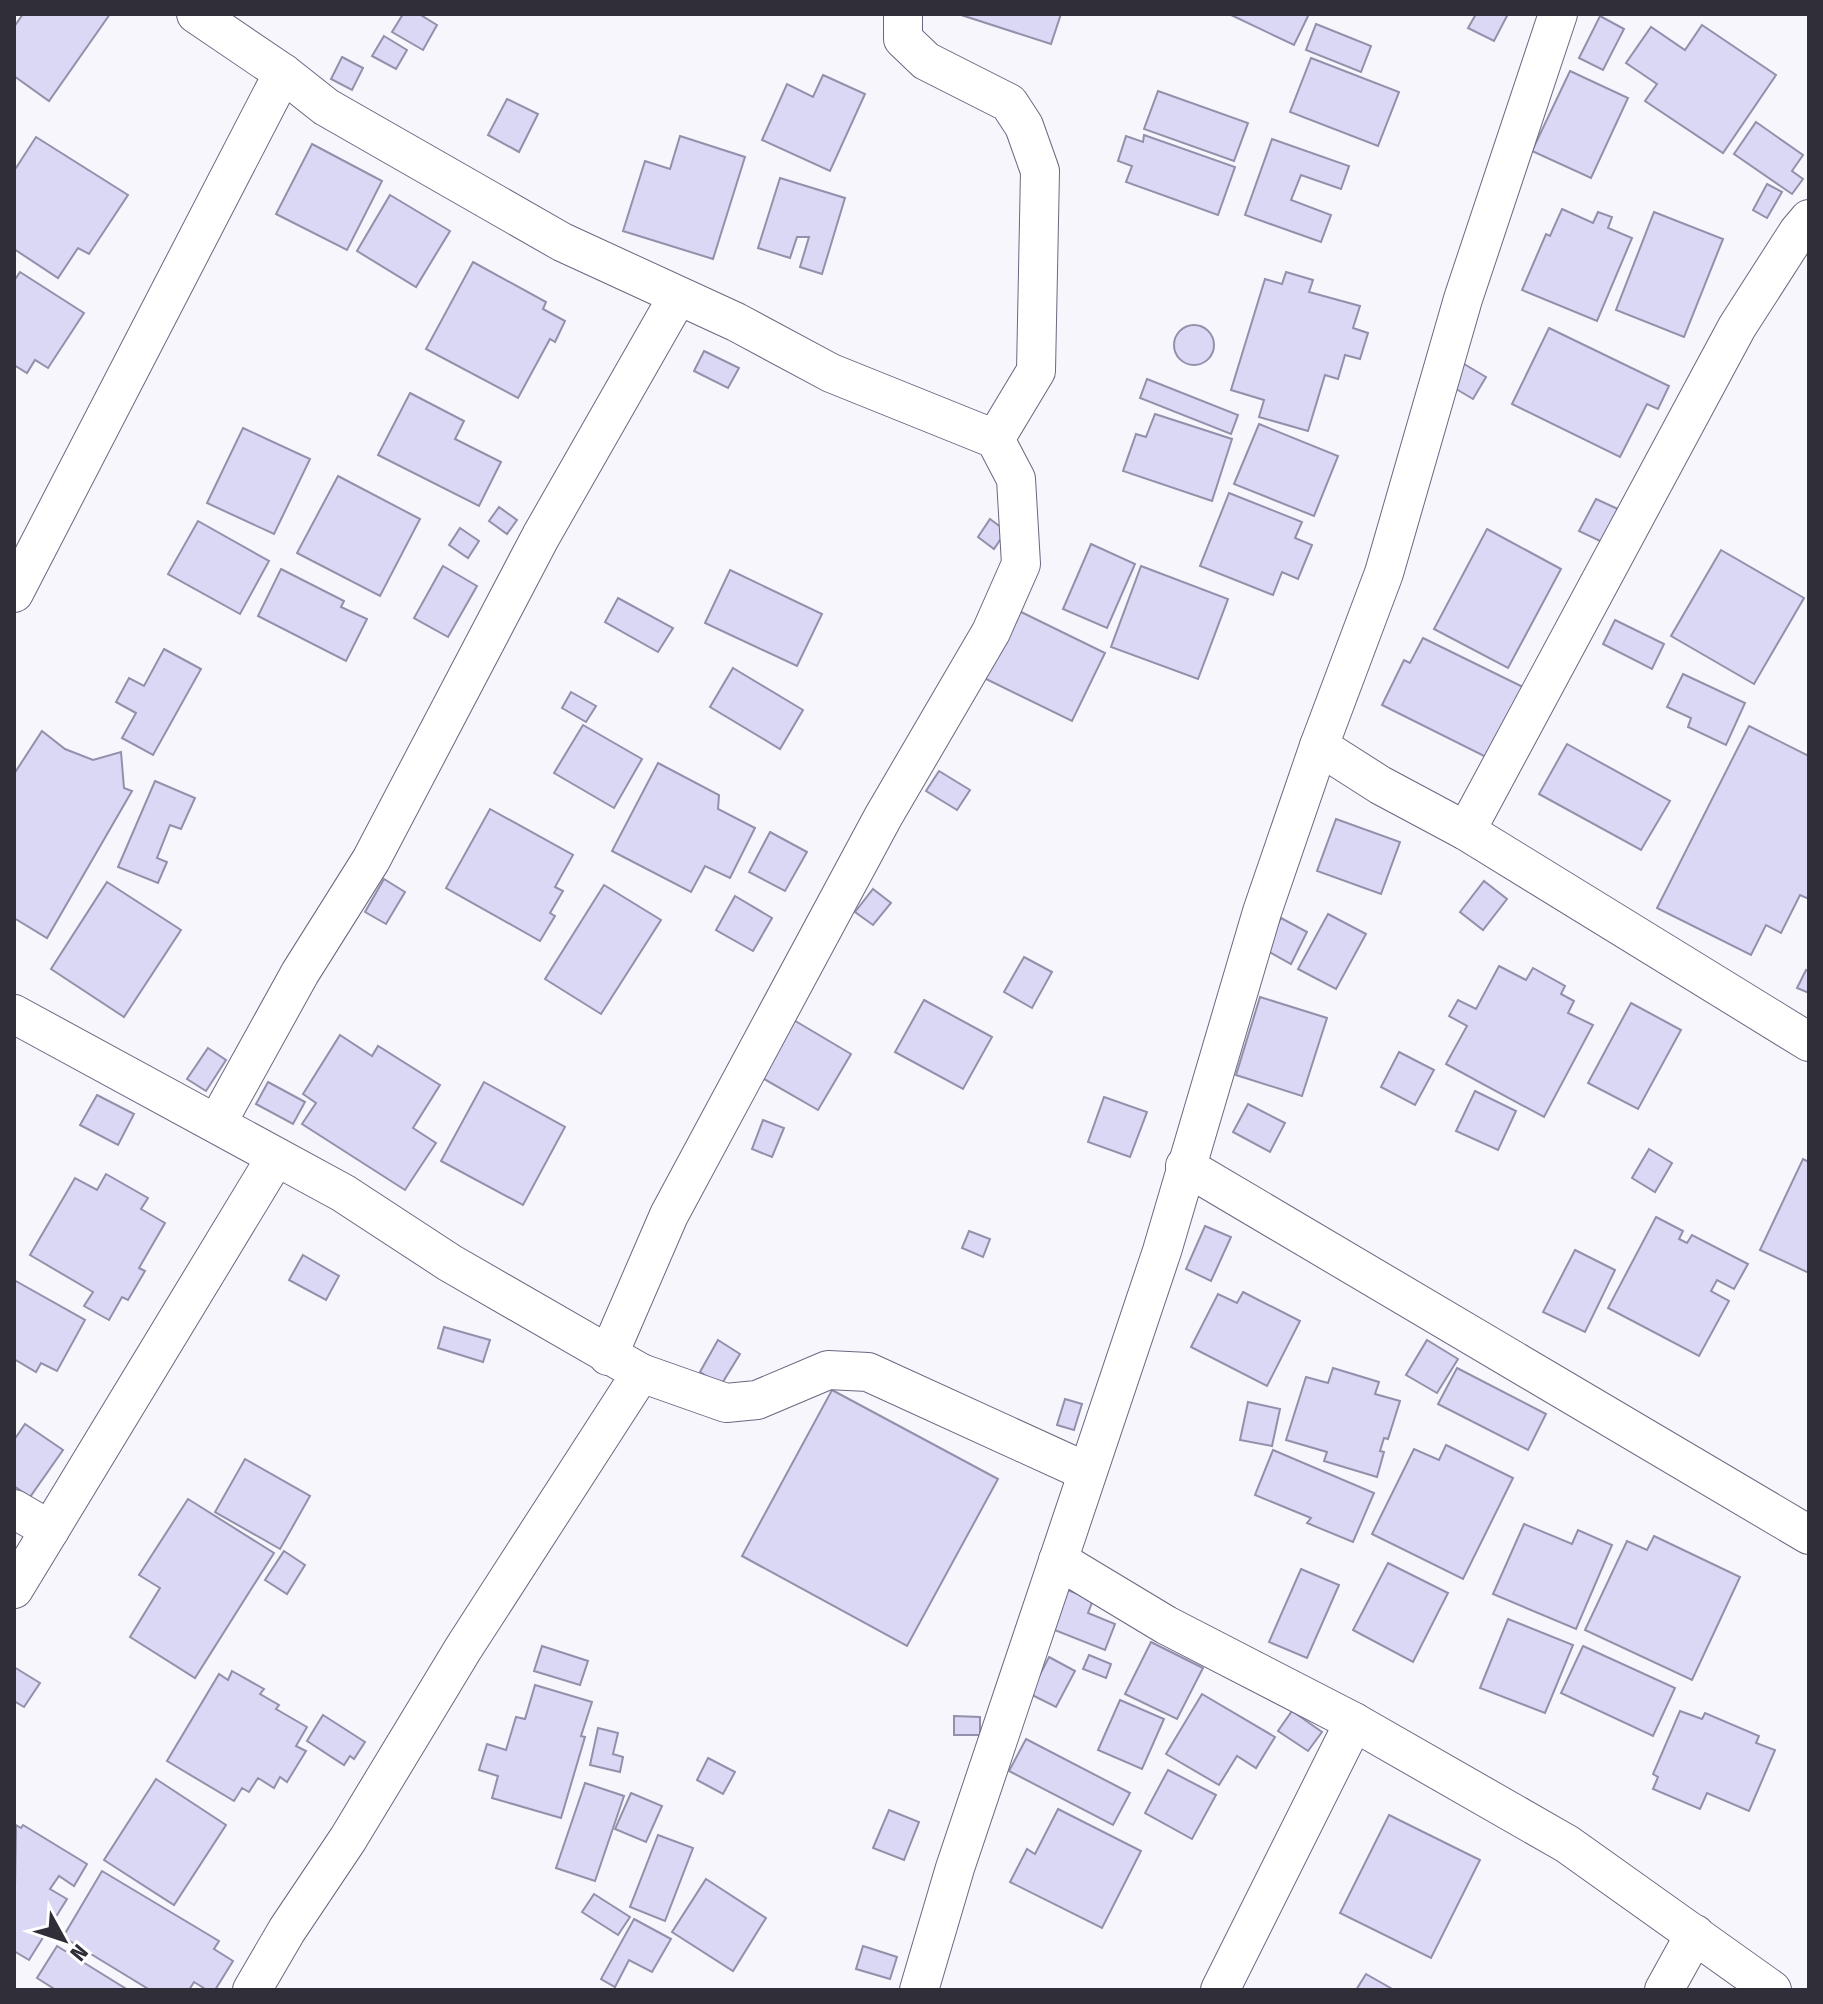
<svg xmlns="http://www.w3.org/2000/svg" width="1823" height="2004" font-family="'Fira Sans Condensed',sans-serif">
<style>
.building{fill:#dad8f4;stroke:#9290ab;stroke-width:2}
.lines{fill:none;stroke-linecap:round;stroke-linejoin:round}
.minor-casing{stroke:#6a6881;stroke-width:40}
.minor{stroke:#fff;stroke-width:38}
</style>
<rect width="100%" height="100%" fill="#f7f6fc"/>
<g class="building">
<polygon points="23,14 110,14 49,101 14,76 14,27"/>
<polygon points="403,14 419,14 437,25 423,50 392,32"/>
<polygon points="958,14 1061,14 1051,44"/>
<polygon points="1229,14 1309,14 1294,45"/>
<polygon points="1476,14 1508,14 1494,41 1468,28"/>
<polygon points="1600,16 1624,29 1603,70 1579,58"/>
<polygon points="1316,24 1371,46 1361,72 1306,50"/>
<polygon points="1702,25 1776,75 1723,153 1645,101 1657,84 1626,63 1651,27 1685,50"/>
<polygon points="384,36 407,50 396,69 372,56"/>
<polygon points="342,57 363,68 352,90 331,79"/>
<polygon points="1311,58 1399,92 1378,146 1290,112"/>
<polygon points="1570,71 1628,98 1591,178 1532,151"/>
<polygon points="823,75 865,94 830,171 762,140 787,84 813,97"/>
<polygon points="1158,91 1248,123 1234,161 1144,129"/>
<polygon points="507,99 538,114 519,152 488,135"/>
<polygon points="1756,122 1803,155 1792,171 1803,179 1792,194 1734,154"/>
<polygon points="1144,135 1235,167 1218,215 1126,182 1132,166 1118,161 1126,136 1143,142"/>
<polygon points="680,136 745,157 713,259 623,231 645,161 670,169"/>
<polygon points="36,137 128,195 89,254 78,248 58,278 14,249 14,171"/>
<polygon points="1272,139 1349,166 1341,189 1301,175 1291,200 1331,215 1321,242 1245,215"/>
<polygon points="312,144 382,181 347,250 276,214"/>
<polygon points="780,178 845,198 822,274 800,267 809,237 797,237 790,258 758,248"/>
<polygon points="1767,184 1782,192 1767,218 1753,210"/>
<polygon points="390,195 450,231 416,287 357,251"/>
<polygon points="1562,209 1593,223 1598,212 1612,217 1608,228 1632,238 1597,321 1522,290 1546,234 1550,236"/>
<polygon points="1654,212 1723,239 1684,337 1616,310"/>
<polygon points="473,262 546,302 543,309 565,321 555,342 550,339 518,398 426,349"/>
<polygon points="20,272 84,313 48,368 35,360 27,373 14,365 14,281"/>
<polygon points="1286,272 1313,280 1309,292 1360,306 1353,328 1368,333 1360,359 1345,355 1338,379 1325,375 1308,431 1259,417 1264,400 1231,390 1265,279 1282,284"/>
<circle cx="1194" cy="345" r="20"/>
<polygon points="1549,328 1669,386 1658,409 1647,404 1620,457 1512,404"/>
<polygon points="704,351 739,368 728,388 694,371"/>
<polygon points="1459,361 1486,377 1473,399 1446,383"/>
<polygon points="1147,379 1238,415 1231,434 1140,398"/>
<polygon points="410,393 464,421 455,439 501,462 479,506 378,455"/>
<polygon points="1155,414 1232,439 1212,501 1123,471 1136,434 1146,437"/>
<polygon points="1259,424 1338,456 1314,516 1234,484"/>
<polygon points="243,428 310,459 274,534 207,503"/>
<polygon points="338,476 420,519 380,596 297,553"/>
<polygon points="1229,493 1302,522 1295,538 1312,545 1298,579 1282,572 1273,595 1200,566"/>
<polygon points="1596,499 1618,509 1602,542 1579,531"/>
<polygon points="499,507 517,520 507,534 489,521"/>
<polygon points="990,519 1006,531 994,549 978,537"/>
<polygon points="198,521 269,561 240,614 168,574"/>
<polygon points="460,528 479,541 468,558 449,545"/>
<polygon points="1487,529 1561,569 1508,668 1434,629"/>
<polygon points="1091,544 1135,564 1107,628 1063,609"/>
<polygon points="1721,550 1804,598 1754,684 1671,636"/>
<polygon points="443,566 477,586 448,637 414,618"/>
<polygon points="1141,566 1228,599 1198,679 1111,647"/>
<polygon points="281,569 344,601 341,607 367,619 346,661 258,616"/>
<polygon points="730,570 822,614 797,666 705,623"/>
<polygon points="618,598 673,628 658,652 605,622"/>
<polygon points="1017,610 1105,653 1072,721 984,678"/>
<polygon points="1615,620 1664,644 1652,669 1603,644"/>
<polygon points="1423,638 1523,687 1488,758 1382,705 1404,660 1410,663"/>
<polygon points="164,649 201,669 153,755 122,738 136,713 116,702 129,678 144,686"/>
<polygon points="733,668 803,710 780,749 710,707"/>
<polygon points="1683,674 1745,703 1726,745 1688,727 1691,718 1667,707"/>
<polygon points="571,692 596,706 586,722 562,708"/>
<polygon points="583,725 642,759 614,808 554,773"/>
<polygon points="1749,726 1809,756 1809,899 1800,895 1781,933 1766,925 1751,955 1657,908"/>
<polygon points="42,731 65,749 93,760 121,752 124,788 132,791 47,938 14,918 14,774"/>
<polygon points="1567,744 1670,801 1641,850 1539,794"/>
<polygon points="658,763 719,795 718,809 755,828 730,878 705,866 691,892 612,851"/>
<polygon points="939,771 970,790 957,810 926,791"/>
<polygon points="155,781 195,798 181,829 170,825 157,858 167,862 158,883 118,867"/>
<polygon points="490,809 573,855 555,887 563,891 550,913 555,916 540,941 446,888"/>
<polygon points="1336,819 1400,842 1381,894 1317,871"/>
<polygon points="770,832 807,852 785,891 749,872"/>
<polygon points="384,879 405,892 386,924 365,912"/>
<polygon points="1484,881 1507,899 1483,930 1460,912"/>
<polygon points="107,882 181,930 124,1017 51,969"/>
<polygon points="604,885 661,920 601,1014 545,979"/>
<polygon points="873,889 891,903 873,925 855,912"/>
<polygon points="735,896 772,918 753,951 716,930"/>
<polygon points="1328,914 1366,934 1336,989 1298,969"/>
<polygon points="1281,918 1307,932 1291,964 1264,949"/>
<polygon points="1024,957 1052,972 1032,1008 1004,992"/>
<polygon points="1499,966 1526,980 1533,968 1565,986 1561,994 1574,1001 1568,1013 1593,1025 1544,1117 1446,1064 1467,1026 1449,1016 1458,1000 1476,1009"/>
<polygon points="1806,970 1809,972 1809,993 1797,988"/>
<polygon points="1260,997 1327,1018 1302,1096 1236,1075"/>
<polygon points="924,1000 992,1037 963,1089 895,1052"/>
<polygon points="1631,1003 1681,1030 1638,1109 1588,1083"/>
<polygon points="792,1019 851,1054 818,1110 759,1076"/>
<polygon points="340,1035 372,1056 378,1046 440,1085 413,1128 436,1143 405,1190 302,1124 316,1103 303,1094"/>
<polygon points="208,1048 226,1060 206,1091 187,1079"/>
<polygon points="1399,1052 1434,1070 1415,1105 1381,1087"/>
<polygon points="268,1082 305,1102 293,1124 256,1104"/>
<polygon points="484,1082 565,1127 523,1205 441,1161"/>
<polygon points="1475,1091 1516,1111 1498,1150 1456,1131"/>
<polygon points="97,1095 134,1114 118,1145 80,1125"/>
<polygon points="1104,1097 1147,1112 1130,1157 1088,1142"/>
<polygon points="1248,1104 1285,1123 1270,1152 1233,1132"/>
<polygon points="763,1120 784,1128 772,1157 752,1149"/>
<polygon points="1649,1149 1672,1163 1655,1192 1632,1178"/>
<polygon points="1803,1159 1809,1162 1809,1273 1760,1250"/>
<polygon points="106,1174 148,1198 141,1209 165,1223 139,1268 145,1271 128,1300 122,1297 109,1320 84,1306 93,1292 30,1255 75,1178 97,1190"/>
<polygon points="1656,1217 1683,1231 1679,1239 1687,1243 1692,1235 1748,1264 1734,1289 1717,1280 1711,1291 1729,1301 1699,1356 1608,1308"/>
<polygon points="1205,1226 1231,1237 1211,1281 1186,1269"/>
<polygon points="969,1231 990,1239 983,1257 962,1248"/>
<polygon points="1575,1250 1615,1270 1585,1332 1543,1312"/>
<polygon points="303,1255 339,1276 326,1300 289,1280"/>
<polygon points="14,1280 85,1320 57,1371 41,1363 36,1372 14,1359"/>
<polygon points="1243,1292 1300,1321 1267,1386 1191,1347 1218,1294 1237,1303"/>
<polygon points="444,1327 490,1340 483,1362 438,1348"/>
<polygon points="718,1340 740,1354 721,1385 700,1372"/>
<polygon points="1427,1340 1458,1359 1437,1393 1406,1375"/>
<polygon points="1333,1368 1379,1382 1375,1394 1400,1401 1388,1439 1384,1438 1380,1451 1384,1452 1377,1477 1324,1461 1327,1452 1286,1440 1306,1377 1328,1383"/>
<polygon points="1457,1368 1546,1414 1528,1450 1438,1404"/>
<polygon points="832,1390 998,1479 907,1646 742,1556"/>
<polygon points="1065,1399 1082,1404 1074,1430 1057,1425"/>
<polygon points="1248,1402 1280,1409 1272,1446 1240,1440"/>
<polygon points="25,1424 63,1450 30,1497 14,1486 14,1440"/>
<polygon points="1446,1445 1513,1478 1463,1579 1372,1534 1414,1449 1439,1460"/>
<polygon points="1273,1450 1374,1493 1353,1542 1307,1523 1311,1518 1255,1495"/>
<polygon points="245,1459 310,1496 280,1549 215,1512"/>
<polygon points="188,1499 274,1553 195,1678 130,1637 160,1588 139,1575"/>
<polygon points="1524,1524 1572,1544 1578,1530 1612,1545 1576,1629 1493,1594"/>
<polygon points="1654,1536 1740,1577 1692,1680 1585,1630 1627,1541 1647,1550"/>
<polygon points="284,1551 305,1565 287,1594 265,1580"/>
<polygon points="1388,1563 1448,1593 1413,1662 1353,1630"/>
<polygon points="1301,1569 1339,1585 1307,1658 1269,1642"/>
<polygon points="1068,1590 1093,1600 1088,1613 1115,1624 1105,1650 1052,1629"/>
<polygon points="1508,1619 1573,1645 1545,1713 1480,1688"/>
<polygon points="1151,1642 1203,1668 1177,1719 1125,1694"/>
<polygon points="542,1646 588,1661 580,1685 534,1671"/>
<polygon points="1583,1646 1675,1688 1653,1736 1561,1693"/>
<polygon points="1089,1655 1111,1664 1106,1678 1083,1669"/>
<polygon points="1049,1657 1075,1671 1056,1707 1030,1694"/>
<polygon points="14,1667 40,1683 24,1707 14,1701"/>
<polygon points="232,1671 264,1689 260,1694 279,1705 276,1709 307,1727 296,1746 306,1751 287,1782 280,1777 274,1788 258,1778 249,1792 242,1788 234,1801 167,1761 219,1674 228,1680"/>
<polygon points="535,1685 592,1702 581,1736 585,1737 561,1818 492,1798 498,1776 479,1770 487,1744 506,1750 516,1717 525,1719"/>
<polygon points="1202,1694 1275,1737 1256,1768 1237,1756 1219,1785 1166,1754"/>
<polygon points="1120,1700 1164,1719 1142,1769 1098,1750"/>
<polygon points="1292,1711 1322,1732 1308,1751 1278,1731"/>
<polygon points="1680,1711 1702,1719 1705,1713 1759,1736 1756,1743 1775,1750 1749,1811 1707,1793 1700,1809 1653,1789 1658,1777 1653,1774"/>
<polygon points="323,1715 365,1742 354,1759 350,1756 344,1765 307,1741"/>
<polygon points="954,1716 980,1717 980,1735 954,1735"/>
<polygon points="598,1728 618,1733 613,1754 623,1757 620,1772 590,1765"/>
<polygon points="1026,1739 1130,1793 1113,1825 1009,1771"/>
<polygon points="708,1758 735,1772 723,1794 697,1780"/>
<polygon points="1168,1770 1216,1795 1192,1839 1145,1813"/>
<polygon points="156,1779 226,1825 174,1905 104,1860"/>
<polygon points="585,1783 624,1796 595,1881 556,1868"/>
<polygon points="631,1793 662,1806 646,1842 615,1829"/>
<polygon points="1058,1809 1141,1851 1102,1928 1010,1882 1027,1849 1035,1854"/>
<polygon points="889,1810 919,1822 904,1860 873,1848"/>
<polygon points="1389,1815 1480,1860 1431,1958 1340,1913"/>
<polygon points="16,1825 21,1828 23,1825 87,1864 74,1886 59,1876 50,1889 67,1899 29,1960 14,1951"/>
<polygon points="658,1835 693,1848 665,1921 630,1907"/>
<polygon points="102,1871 219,1941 214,1949 233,1961 215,1990 207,1990 194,1982 189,1990 150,1990 63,1937"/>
<polygon points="706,1879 766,1918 733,1971 672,1932"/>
<polygon points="594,1894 630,1917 618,1935 582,1912"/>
<polygon points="634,1919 671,1939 652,1972 629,1960 615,1987 601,1979"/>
<polygon points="57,1946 128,1990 56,1990 37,1978"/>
<polygon points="863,1946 897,1957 890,1979 856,1969"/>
<polygon points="1366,1974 1394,1990 1356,1990"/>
</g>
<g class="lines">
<defs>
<g id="minor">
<polyline points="196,14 283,73 326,107 562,242 736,322 831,373 995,439 1016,479 1021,564 991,632 883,817 669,1215 608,1356"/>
<polyline points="903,14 903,39 926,61 1009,103 1024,126 1040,171 1036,371 995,439"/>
<polyline points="14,593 283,73"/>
<polyline points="1319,746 1380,785 1466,831 1809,1042"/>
<polyline points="1466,831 1737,327 1798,232 1809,219"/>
<polyline points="14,1014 343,1193 450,1263 641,1373 726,1403 757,1400 828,1370 868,1372 1087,1472"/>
<polyline points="217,1123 300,973 371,860 541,536 678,296"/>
<polyline points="1185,1166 1809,1535"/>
<polyline points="14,1509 50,1530"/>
<polyline points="1058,1560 1166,1625 1354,1722 1567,1844 1772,1990"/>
<polyline points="14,1589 276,1157"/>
<polyline points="252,1990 287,1930 348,1839 463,1649 641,1373"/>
<polyline points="919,1990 955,1868 1162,1251 1262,912 1319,746 1384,573 1463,299 1558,14"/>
<polyline points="1220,1990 1354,1722"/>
<polyline points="1664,1990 1695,1934"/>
</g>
</defs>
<use href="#minor" class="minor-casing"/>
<use href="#minor" class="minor"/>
</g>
<rect width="1823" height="2004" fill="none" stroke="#2f2e39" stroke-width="32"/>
<g transform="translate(64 1940) rotate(130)" stroke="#ffffff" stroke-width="6" paint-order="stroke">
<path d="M0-6L14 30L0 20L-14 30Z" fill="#2f2e39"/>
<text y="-12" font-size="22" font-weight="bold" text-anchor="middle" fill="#2f2e39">N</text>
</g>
</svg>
